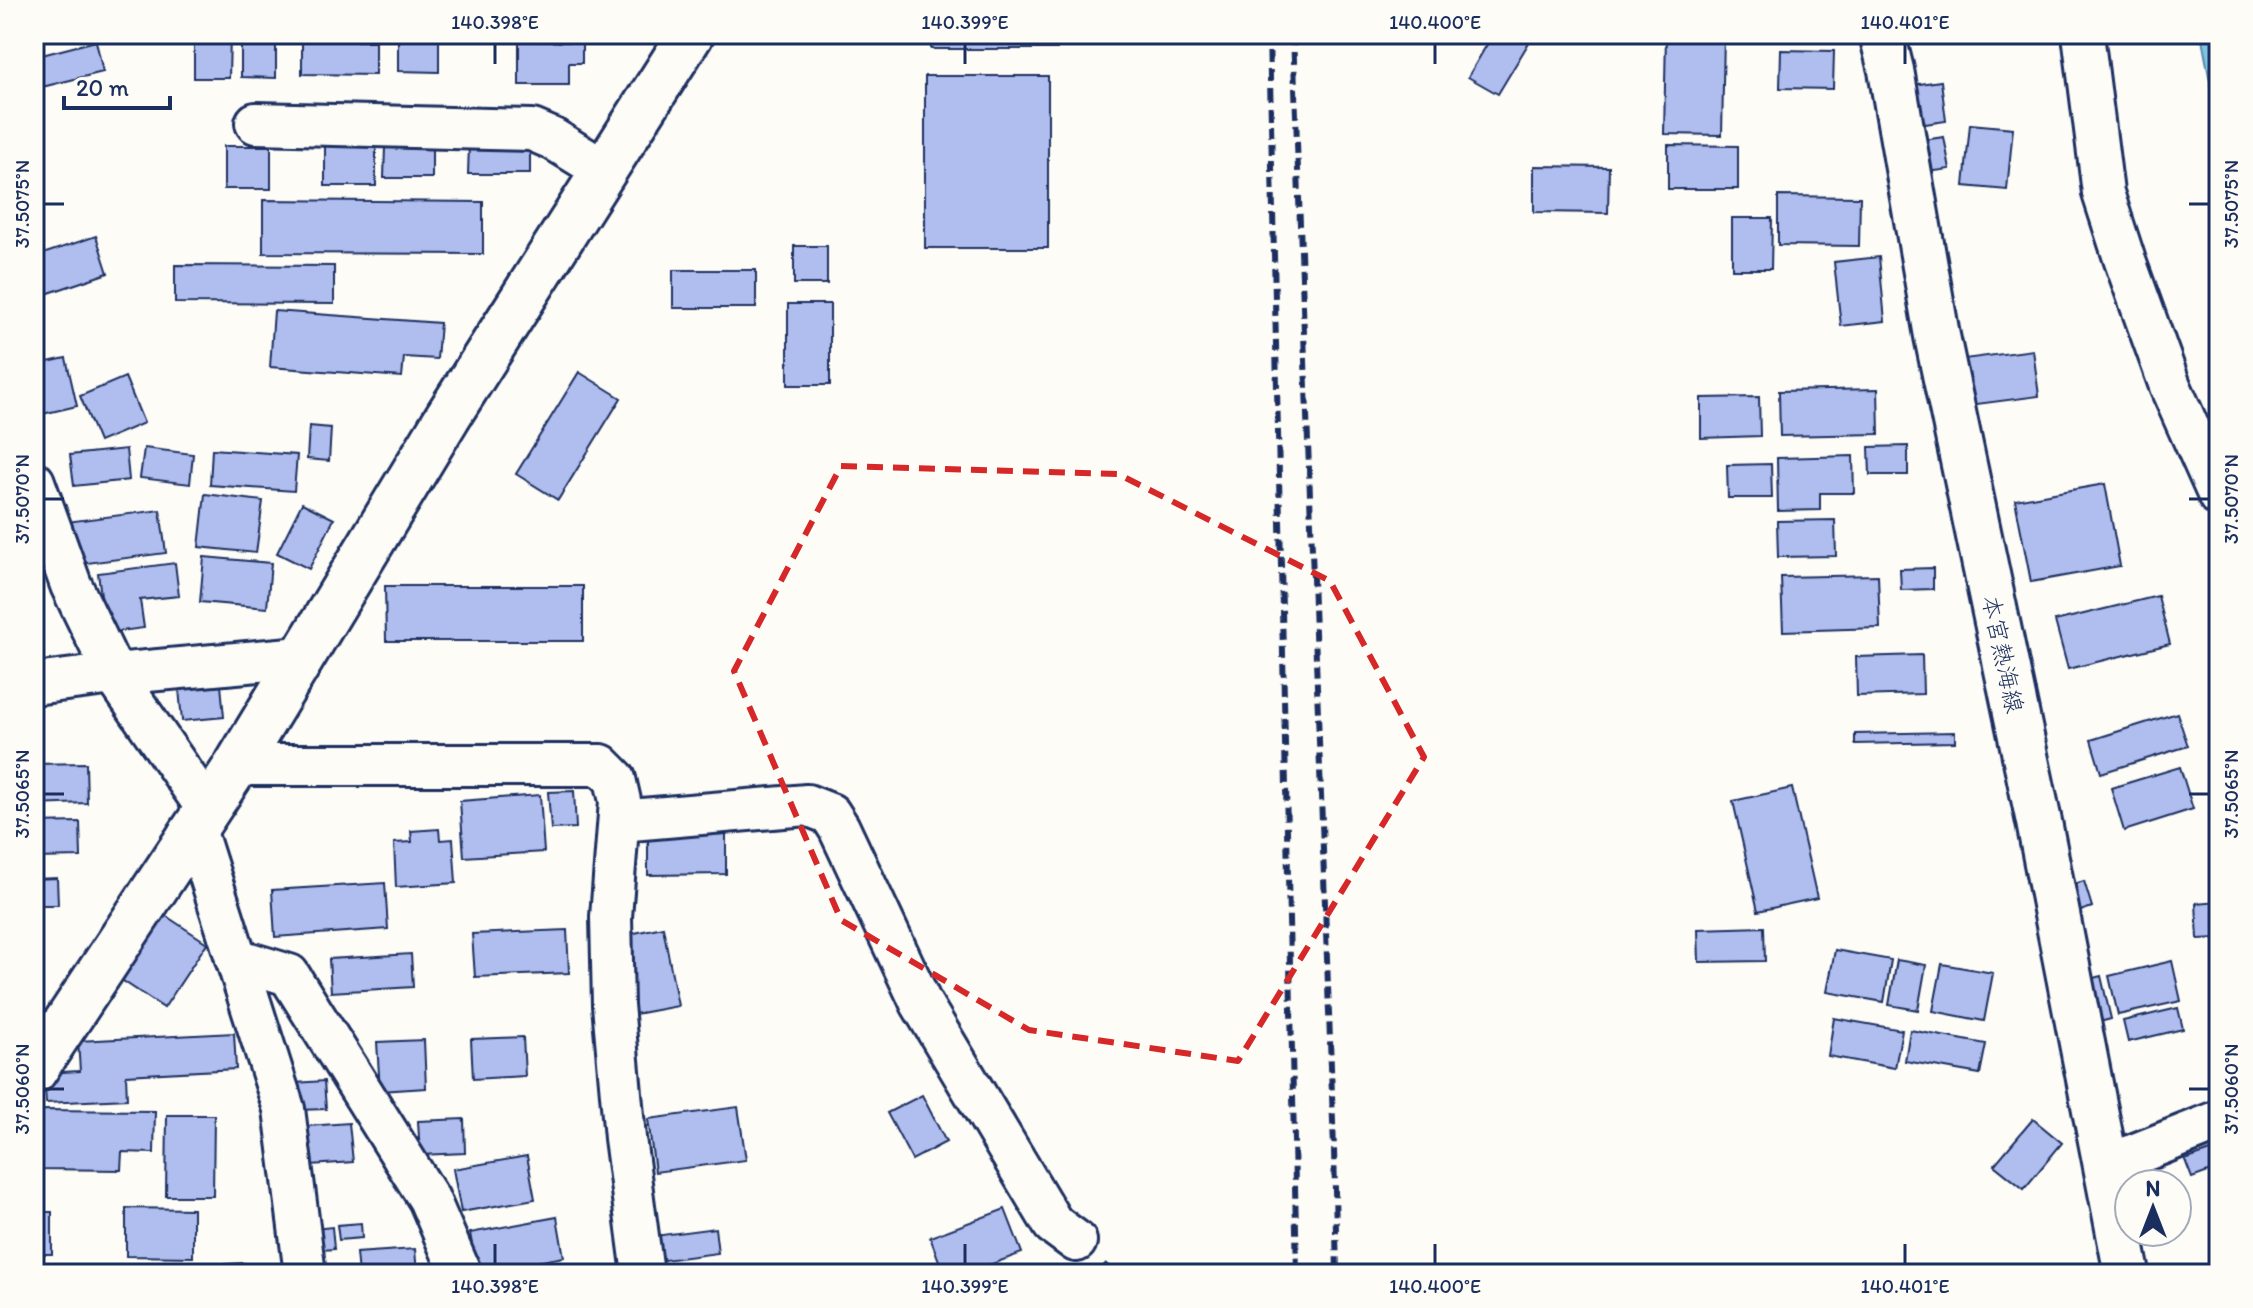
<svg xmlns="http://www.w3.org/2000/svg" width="2253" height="1308" font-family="Itim,'Klee One',sans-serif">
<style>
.water{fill:#7fc3e0;stroke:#5788ac;stroke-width:2}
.building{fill:#b0beef;stroke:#1b2f5e;stroke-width:2}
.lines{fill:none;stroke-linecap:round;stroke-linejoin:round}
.street-casing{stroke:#1b2f5e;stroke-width:46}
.secondary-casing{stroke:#1b2f5e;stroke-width:50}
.primary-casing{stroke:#1b2f5e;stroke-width:50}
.path{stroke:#1b2f5e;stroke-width:5;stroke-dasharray:6 6;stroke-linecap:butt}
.street{stroke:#fdfcf7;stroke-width:40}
.secondary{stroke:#fdfcf7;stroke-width:44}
.primary{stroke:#fdfcf7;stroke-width:44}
.rail{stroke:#1b2f5e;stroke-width:6;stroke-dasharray:12 6;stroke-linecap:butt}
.marked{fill:none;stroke:#d62828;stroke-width:6;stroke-dasharray:16 10;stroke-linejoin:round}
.ticks{fill:none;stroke:#1b2f5e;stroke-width:3}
.labels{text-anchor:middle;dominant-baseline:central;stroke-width:7;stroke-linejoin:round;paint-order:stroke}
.street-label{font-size:24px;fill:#1b2f5e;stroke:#fdfcf7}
.neatline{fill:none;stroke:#1b2f5e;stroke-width:3}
.ticks-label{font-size:20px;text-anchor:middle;fill:#1b2f5e}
</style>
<rect width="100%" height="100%" fill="#fdfcf7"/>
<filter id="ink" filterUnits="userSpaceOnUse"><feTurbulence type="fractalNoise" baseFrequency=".0125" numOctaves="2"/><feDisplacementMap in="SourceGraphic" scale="16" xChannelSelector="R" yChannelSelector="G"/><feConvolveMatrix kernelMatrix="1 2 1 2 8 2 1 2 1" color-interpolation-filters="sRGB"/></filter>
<g filter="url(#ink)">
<polygon class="water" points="2201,34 2219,34 2219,129"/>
<g class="building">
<polygon points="194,34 230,35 229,78 194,78"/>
<rect x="931" y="34" width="126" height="15"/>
<polygon points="1493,34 1523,34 1531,39 1498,94 1468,77"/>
<polygon points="1666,34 1724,34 1722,135 1664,134"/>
<polygon points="241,36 276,36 276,78 241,77"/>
<polygon points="398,36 439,36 439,72 398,71"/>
<polygon points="96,41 103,72 38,88 34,71 34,57"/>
<polygon points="302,41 375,41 375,75 302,74"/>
<polygon points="519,41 582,42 582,63 569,63 569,85 519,85"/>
<polygon points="1781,50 1834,51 1833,89 1780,88"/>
<rect x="925" y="76" width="123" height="172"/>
<polygon points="1941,81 1946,121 1911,126 1905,86"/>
<polygon points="1970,124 2013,128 2007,190 1964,186"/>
<polygon points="1944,137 1950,169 1928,172 1923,140"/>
<rect x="325" y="141" width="51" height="45"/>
<polygon points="469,145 530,145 530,174 468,174"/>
<polygon points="1668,145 1738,146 1738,189 1668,189"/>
<rect x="224" y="146" width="47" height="43"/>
<polygon points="385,147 432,147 432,178 384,178"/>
<polygon points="1534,166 1609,167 1608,213 1534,212"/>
<polygon points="1778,196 1860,197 1859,246 1778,245"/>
<polygon points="263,200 483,202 483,254 263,253"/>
<polygon points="1732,218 1772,218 1771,269 1732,269"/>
<polygon points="96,236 108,273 34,298 34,257"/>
<rect x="794" y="246" width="33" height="38"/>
<polygon points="1879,257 1885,321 1841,326 1834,262"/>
<polygon points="175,265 334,266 334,304 175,303"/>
<rect x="673" y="270" width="83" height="38"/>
<rect x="788" y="304" width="42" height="81"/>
<polygon points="274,311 440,323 437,359 404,357 402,377 270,367"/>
<polygon points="2033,350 2039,396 1962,406 1956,360"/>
<polygon points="66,358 77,406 34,416 34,365"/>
<polygon points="579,372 621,398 558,500 516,474"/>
<polygon points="125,377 144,423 99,442 80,396"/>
<polygon points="1878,389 1879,434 1780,436 1779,391"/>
<polygon points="1759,397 1760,436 1701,438 1701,398"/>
<polygon points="309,426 331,428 329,461 307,459"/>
<polygon points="1908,446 1908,475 1870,475 1869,447"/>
<polygon points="144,448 193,454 190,484 140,478"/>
<polygon points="126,449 129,480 74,486 70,455"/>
<polygon points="212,449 297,455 294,491 210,485"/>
<polygon points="1853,456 1854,493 1820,493 1820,510 1778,511 1777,458"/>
<polygon points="1771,464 1772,498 1728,498 1727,465"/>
<polygon points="2105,484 2120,566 2031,582 2015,500"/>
<polygon points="205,494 263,501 256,553 199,547"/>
<polygon points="302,503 334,519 309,569 277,553"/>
<polygon points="160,510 166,553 72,565 66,522"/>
<polygon points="1835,520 1836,556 1778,557 1777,521"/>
<polygon points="204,557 271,563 267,608 200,602"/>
<polygon points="175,563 179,596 140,600 144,628 106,633 98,573"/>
<polygon points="1933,568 1933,589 1901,590 1900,569"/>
<polygon points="1878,575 1880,628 1783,631 1781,577"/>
<polygon points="385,586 583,586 583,641 386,641"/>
<polygon points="2158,596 2170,644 2068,669 2055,621"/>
<polygon points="1922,655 1923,694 1857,696 1856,657"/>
<polygon points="221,685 224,717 182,721 179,689"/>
<polygon points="2177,713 2188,746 2101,773 2091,740"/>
<polygon points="1955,732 1955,742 1855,744 1855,734"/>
<polygon points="86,763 87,803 34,805 34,764"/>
<polygon points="2180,767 2193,809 2124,831 2111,788"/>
<polygon points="1792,788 1817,898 1758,911 1733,801"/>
<polygon points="574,791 576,828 551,829 548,792"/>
<polygon points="540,795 544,852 464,857 460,801"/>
<polygon points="80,822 81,857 34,858 34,823"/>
<polygon points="439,829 440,840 453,839 456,883 396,887 394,843 412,842 411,831"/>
<polygon points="726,829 726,874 648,875 648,830"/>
<polygon points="57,878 58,905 34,905 34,879"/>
<polygon points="2084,881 2092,907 2072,914 2064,887"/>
<polygon points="385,883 388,929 275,937 272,890"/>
<polygon points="2219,901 2219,938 2198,939 2196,903"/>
<polygon points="163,914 207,943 164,1008 120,979"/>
<polygon points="663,927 678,1006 635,1014 620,936"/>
<polygon points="1764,927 1765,961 1699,962 1698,929"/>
<polygon points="567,930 569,973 475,977 472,934"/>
<polygon points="1835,950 1891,960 1884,1002 1827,992"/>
<polygon points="411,954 413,987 331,992 329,959"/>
<polygon points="1897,960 1926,965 1918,1010 1889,1005"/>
<polygon points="2172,961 2181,1001 2118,1015 2109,976"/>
<polygon points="1942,964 1993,973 1984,1021 1933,1011"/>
<polygon points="2101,976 2111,1019 2092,1024 2082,981"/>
<polygon points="2178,1008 2183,1029 2128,1042 2123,1021"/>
<polygon points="1834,1018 1902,1030 1895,1068 1828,1056"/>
<polygon points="1910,1030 1986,1044 1980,1074 1905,1061"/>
<polygon points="234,1033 236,1069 126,1075 127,1099 46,1103 44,1073 80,1071 78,1041"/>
<polygon points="523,1037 525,1076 473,1079 471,1039"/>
<polygon points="424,1040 426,1088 380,1091 377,1042"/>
<polygon points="324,1081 326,1109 297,1110 295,1083"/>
<polygon points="922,1095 946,1142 912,1160 887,1113"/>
<polygon points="738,1107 746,1160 655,1172 648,1119"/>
<polygon points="37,1110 155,1111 154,1153 122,1152 121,1170 37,1169"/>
<polygon points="167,1115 214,1115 213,1196 166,1196"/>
<polygon points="464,1119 465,1153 420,1155 418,1121"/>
<polygon points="2033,1119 2062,1143 2024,1189 1994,1165"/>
<polygon points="349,1123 353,1162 296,1166 294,1127"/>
<polygon points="2219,1148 2219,1168 2192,1178 2185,1160"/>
<polygon points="527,1156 535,1199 461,1212 453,1169"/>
<polygon points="126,1208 193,1209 193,1257 126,1256"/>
<polygon points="1005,1209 1022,1253 965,1274 944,1274 930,1237"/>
<rect x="34" y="1212" width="18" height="42"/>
<polygon points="557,1217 564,1257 477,1273 470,1233"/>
<polygon points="361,1223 362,1238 339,1240 337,1225"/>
<polygon points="332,1227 334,1249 307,1251 305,1230"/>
<polygon points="715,1228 718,1253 657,1261 654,1236"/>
<polygon points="415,1249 417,1274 358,1274 356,1253"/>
<polygon points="244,1263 245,1274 194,1274 194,1266"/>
</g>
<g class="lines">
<defs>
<g id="street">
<polyline points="2083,34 2103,193 2125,261 2170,386 2219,496"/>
<polyline points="256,123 532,130 553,139 605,171"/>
<polyline points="34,482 71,585 114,674 208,810"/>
<polyline points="34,684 114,674 302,657"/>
<polyline points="237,765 601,765 615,779 620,801 611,917 613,1005 625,1138 643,1274"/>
<polyline points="619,821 807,805 830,814 839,828 921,1003 1053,1224 1076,1241"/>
<polyline points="195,829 284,1109 305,1274"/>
<polyline points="236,959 289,975 429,1199 461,1274"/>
<polyline points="2105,1166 2219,1121"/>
</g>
<polyline id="secondary" points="34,1071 237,765 448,416 691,34"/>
<polyline id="primary" points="1882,34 1891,70 1937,336 2039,822 2127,1274"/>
</defs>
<use href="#street" class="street-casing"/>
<use href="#secondary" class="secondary-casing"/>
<use href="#primary" class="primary-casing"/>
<polyline class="path" points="1104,1264 1115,1274"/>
<use href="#street" class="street"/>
<use href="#secondary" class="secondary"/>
<use href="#primary" class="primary"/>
<g class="rail">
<polyline points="1269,34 1297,1274"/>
<polyline points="1293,34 1334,1149 1337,1274"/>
</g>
</g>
</g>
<path class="marked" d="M 841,466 L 1118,474 L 1330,581 L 1424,757 L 1238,1061 L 1029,1030 L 841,920 L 734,671 Z"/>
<path class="ticks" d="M 495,44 L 495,64M 965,44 L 965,64M 1435,44 L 1435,64M 1905,44 L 1905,64M 44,204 L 64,204M 2189,204 L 2209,204M 44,499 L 64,499M 2189,499 L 2209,499M 44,794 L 64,794M 2189,794 L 2209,794M 44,1089 L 64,1089M 2189,1089 L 2209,1089M 495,1244 L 495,1264M 965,1244 L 965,1264M 1435,1244 L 1435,1264M 1905,1244 L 1905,1264"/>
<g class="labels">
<g class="street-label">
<text transform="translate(2003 654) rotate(78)">本宮熱海線</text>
</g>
</g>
<rect width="2253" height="1308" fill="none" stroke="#fdfcf7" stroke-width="88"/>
<g transform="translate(2153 1208)"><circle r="38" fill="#fdfcf7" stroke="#a3aaba" stroke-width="2"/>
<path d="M0-6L14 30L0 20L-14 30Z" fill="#1b2f5e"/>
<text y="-12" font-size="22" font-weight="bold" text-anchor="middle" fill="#1b2f5e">N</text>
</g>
<path d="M64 96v12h106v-12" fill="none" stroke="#1b2f5e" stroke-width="4"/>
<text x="76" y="96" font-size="24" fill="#1b2f5e" stroke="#fdfcf7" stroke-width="6" paint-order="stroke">20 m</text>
<rect x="44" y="44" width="2165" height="1220" class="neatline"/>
<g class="ticks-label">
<text x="495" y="29">140.398°E</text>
<text x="965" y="29">140.399°E</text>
<text x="1435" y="29">140.400°E</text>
<text x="1905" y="29">140.401°E</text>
<text transform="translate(22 204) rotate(-90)" y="7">37.5075°N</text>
<text transform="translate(2231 204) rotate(-90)" y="7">37.5075°N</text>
<text transform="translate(22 499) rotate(-90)" y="7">37.5070°N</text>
<text transform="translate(2231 499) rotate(-90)" y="7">37.5070°N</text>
<text transform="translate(22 794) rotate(-90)" y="7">37.5065°N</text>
<text transform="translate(2231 794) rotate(-90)" y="7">37.5065°N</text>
<text transform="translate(22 1089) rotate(-90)" y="7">37.5060°N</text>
<text transform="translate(2231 1089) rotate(-90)" y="7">37.5060°N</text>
<text x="495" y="1293">140.398°E</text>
<text x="965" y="1293">140.399°E</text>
<text x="1435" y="1293">140.400°E</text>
<text x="1905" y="1293">140.401°E</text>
</g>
</svg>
